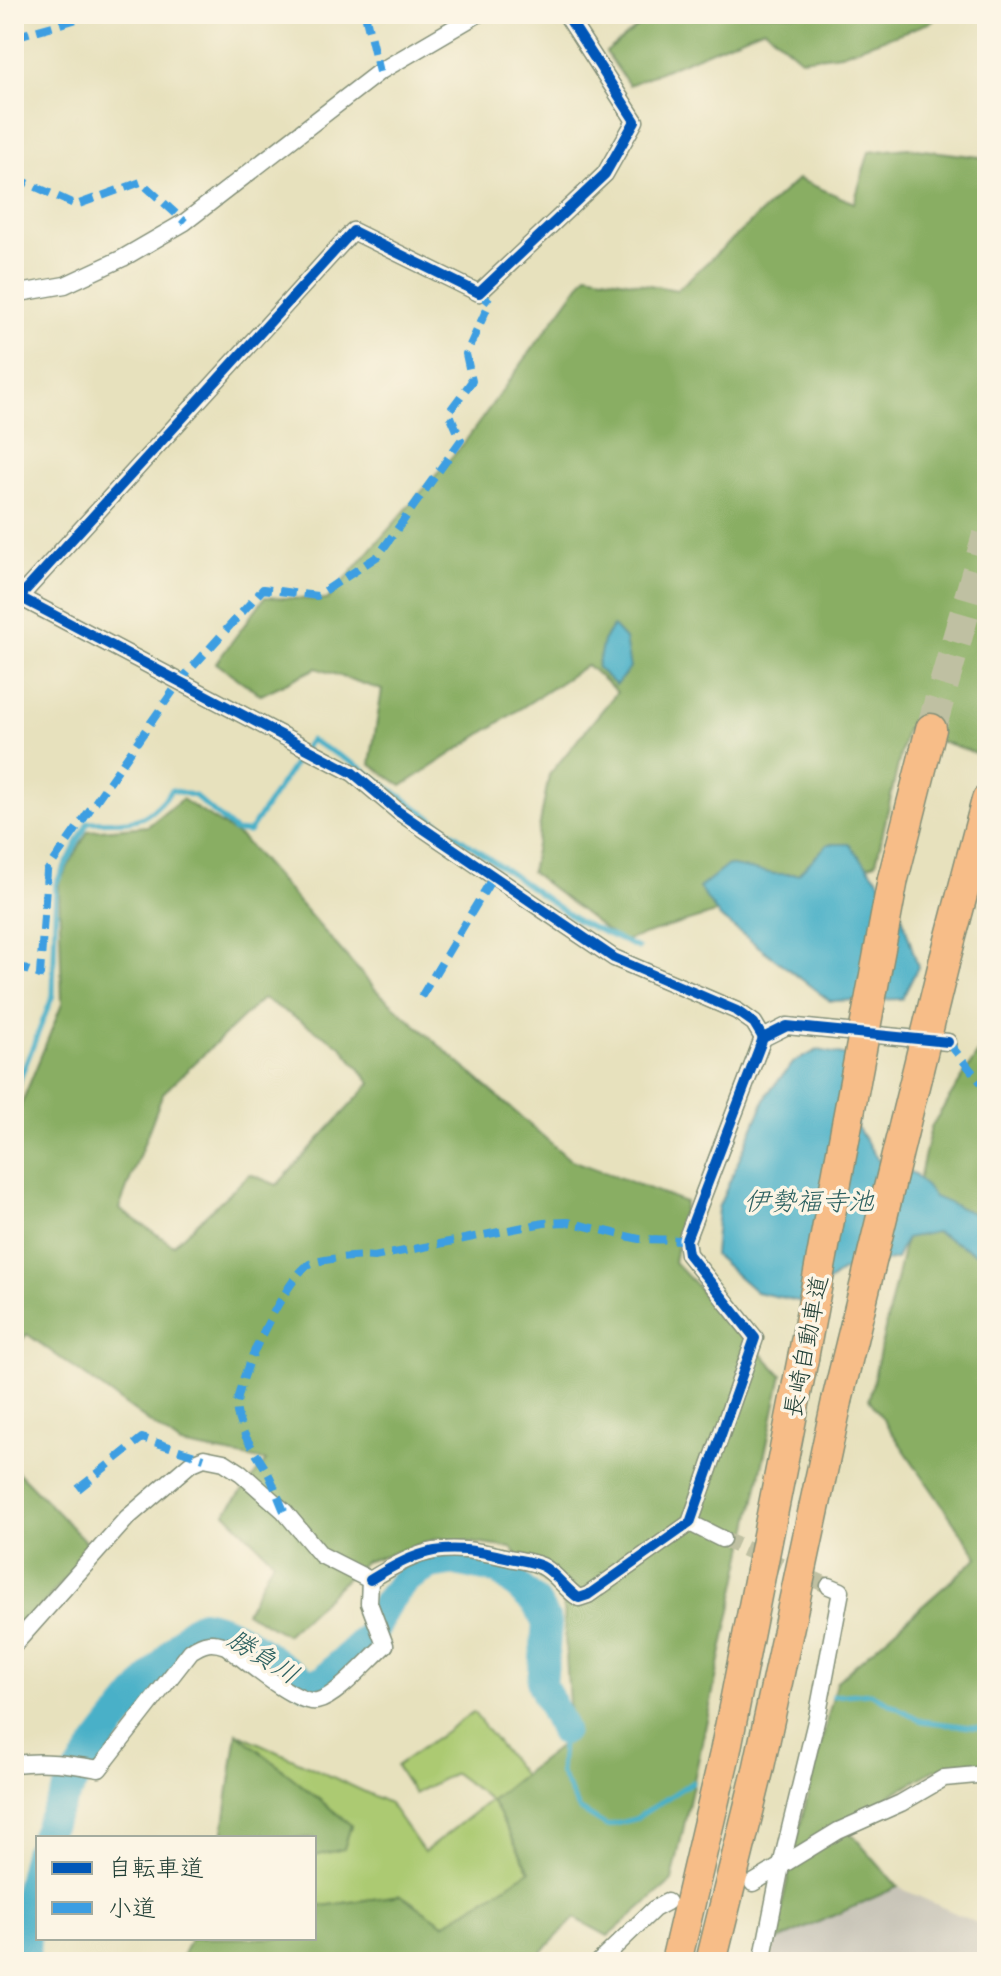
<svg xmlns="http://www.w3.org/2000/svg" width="1001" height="1976" font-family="Delius,'Klee One',sans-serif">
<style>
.industrial{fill:#c8c4b8}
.green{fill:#acca72;stroke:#668453;stroke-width:2}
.forest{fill:#89ae64;stroke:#54764c;stroke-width:2;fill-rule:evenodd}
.water{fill:#49b0c8;stroke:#34767e;stroke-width:2}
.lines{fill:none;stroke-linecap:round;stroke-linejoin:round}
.stream{stroke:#49b0c8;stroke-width:5}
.river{stroke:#49b0c8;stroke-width:30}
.minor-tunnel{stroke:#bfc0a2;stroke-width:16;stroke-dasharray:16 8;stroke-linecap:butt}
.motorway-tunnel{stroke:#bfc0a2;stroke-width:30;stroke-dasharray:30 15;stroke-linecap:butt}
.minor-casing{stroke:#838f78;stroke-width:19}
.motorway-casing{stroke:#838f78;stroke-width:33}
.minor{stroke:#fff;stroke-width:16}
.motorway{stroke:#f7bd88;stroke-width:30}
.motorway-bridge-casing{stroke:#838f78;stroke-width:33;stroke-linecap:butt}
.motorway-bridge{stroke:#f7bd88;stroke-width:30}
.quiet{stroke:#3c9ee2;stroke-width:8;stroke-dasharray:16 8;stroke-linecap:butt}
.cycleway-casing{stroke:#fcf5e5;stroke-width:15}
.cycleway{stroke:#0057b8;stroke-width:10}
.labels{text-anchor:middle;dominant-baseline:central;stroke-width:7;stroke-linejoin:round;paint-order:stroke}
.street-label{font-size:24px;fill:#1f3d34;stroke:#fcf5e5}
.water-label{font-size:26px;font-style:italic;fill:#2c6060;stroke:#fcf5e5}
</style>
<rect width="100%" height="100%" fill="#fcf5e5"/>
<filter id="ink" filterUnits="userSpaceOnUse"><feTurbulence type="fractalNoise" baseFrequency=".0125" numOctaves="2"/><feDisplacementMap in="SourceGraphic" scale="16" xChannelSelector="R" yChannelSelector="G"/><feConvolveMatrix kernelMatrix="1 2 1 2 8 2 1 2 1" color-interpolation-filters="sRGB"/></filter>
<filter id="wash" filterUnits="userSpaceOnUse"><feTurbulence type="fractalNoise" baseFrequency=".006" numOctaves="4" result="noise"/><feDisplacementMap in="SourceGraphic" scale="32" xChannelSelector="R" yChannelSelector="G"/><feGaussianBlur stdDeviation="1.8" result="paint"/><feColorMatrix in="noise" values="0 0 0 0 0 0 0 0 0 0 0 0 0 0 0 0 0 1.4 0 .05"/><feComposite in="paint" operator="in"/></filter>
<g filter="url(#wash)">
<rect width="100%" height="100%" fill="#e7e1bd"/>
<polygon class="industrial" points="898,1887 979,1924 987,1925 987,1962 771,1962 774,1942"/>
<polygon class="green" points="473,1712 523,1775 491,1800 531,1871 444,1924 401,1895 314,1907 314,1856 344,1848 351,1825 237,1733 389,1803 424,1852 490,1800 454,1773 414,1794 396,1766"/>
<g class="forest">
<polygon points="654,14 939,14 932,22 841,54 801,59 764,28 629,85 606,52"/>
<polygon points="908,148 987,158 987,757 906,729 876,863 621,942 531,872 549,775 617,692 587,665 402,786 370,764 382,690 316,668 261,695 216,663 265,597 327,600 464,443 587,274 677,290 798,179 854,203 869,152"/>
<path d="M 182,799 L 242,838 L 376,990 L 569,1159 L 685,1202 L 674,1262 L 782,1375 L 672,1881 L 608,1936 L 575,1918 L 532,1962 L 179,1962 L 191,1938 L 314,1938 L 314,1907 L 401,1895 L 444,1924 L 530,1871 L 491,1800 L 571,1737 L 563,1603 L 511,1548 L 439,1538 L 364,1562 L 286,1635 L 246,1612 L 273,1560 L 225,1513 L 266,1461 L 181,1445 L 27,1334 L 14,1350 L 14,1122 L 62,1004 L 59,883 L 88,831 L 148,826 ZM 263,998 L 341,1046 L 371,1083 L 277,1185 L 250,1174 L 173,1245 L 119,1209 L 163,1093 Z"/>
<polygon points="987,1039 987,1764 934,1770 842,1823 898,1887 774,1942 794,1849 837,1681 978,1557 869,1399 931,1127"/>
<polygon points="14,1468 92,1548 14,1638"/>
<polygon points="237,1733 351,1825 344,1849 314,1856 314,1838 222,1838"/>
</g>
<g class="water">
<polygon points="613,626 625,639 630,668 616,685 597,668 603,641"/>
<polygon points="828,844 849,844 898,903 918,967 902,999 830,1001 720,917 699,888 728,865 775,874 798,874"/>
<polygon points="818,1050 848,1056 857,1127 878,1160 915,1174 934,1197 987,1219 987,1247 977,1254 936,1232 906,1238 896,1259 843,1271 802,1302 756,1292 714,1255 718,1208 768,1093 794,1062"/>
</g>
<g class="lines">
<g class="stream">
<path d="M 14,1094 L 53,995 L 56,884 L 88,822 C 135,820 141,828 172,790 L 195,796 L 235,831 L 249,832 L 310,740 L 358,766 L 578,921 L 638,948"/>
<polyline points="833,1696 870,1693 922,1721 987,1729"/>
<polyline points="563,1730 560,1772 579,1809 607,1826 635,1819 692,1782"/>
</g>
<g class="river">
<path d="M 44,1838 C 75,1761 137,1697 189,1633 L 202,1624 C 243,1630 273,1664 308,1684 L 323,1681 L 372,1633 L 387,1602 L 407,1578 L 430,1565 L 456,1561 L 500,1570 L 536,1603 L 547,1623 L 542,1684 L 563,1730"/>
<polyline points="25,1962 27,1901 38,1853"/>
</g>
</g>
</g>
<g filter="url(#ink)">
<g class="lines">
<polyline class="minor-tunnel" points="722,1539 829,1586"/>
<polyline class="motorway-tunnel" points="931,729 987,535"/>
<defs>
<g id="minor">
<polyline points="14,294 65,285 123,258 185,222 379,72 478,14"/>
<polyline points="14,594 353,773 399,812 614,958 737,1011 754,1023 763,1038"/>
<polyline points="14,603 353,231 479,293 605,174 635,121 566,14"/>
<polyline points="690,1523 722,1539"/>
<path d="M 370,1580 C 424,1547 444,1543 505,1557 C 517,1560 531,1561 542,1566 C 555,1572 566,1590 579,1598 L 588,1595 L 690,1523 L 755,1338 L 688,1254 L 686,1240 L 763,1038 L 787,1026 L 948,1042"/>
<polyline points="14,1645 127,1518 190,1464 204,1458 224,1462 241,1473 284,1511 321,1555 370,1580"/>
<path d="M 14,1764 C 43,1760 70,1764 99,1769 L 191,1651 C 204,1642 212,1641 226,1646 C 245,1660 296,1705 317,1701 C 337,1697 369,1659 385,1645 L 369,1603 L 370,1580"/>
<polyline points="753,1883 838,1831 901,1803 944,1778 987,1774"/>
<polyline points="599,1962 654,1909 667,1902"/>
<polyline points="762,1962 781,1866 818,1713 841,1591 829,1586"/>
</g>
<g id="motorway">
<polyline points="893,879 931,729"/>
<polyline points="944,963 987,800"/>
<polyline points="676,1962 725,1753 803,1358"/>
<polyline points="711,1962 758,1771 837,1401"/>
</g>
</defs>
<use href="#minor" class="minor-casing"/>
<use href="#motorway" class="motorway-casing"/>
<use href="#minor" class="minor"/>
<use href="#motorway" class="motorway"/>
<defs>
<g id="motorway-bridge">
<polyline points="803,1358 893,879"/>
<polyline points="837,1401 944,963"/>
</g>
</defs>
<use href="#motorway-bridge" class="motorway-bridge-casing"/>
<use href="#motorway-bridge" class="motorway-bridge"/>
<g class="quiet">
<polyline points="365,14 379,72"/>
<polyline points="14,37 95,14"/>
<polyline points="14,177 76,205 141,182 185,222"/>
<polyline points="14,965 40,975 47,871 180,681 263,589 317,596 378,556 461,440 449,412 472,381 466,354 490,302 479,293"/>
<polyline points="421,997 493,877"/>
<polyline points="948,1042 987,1090"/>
<polyline points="78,1489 142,1438 204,1458"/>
<path d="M 284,1511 C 279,1500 275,1488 270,1477 C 259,1455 241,1437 237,1412 C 232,1386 286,1279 308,1265 C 317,1259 362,1255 374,1257 L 544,1223 L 568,1222 L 639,1239 L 686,1240"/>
</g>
<defs>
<g id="cycleway">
<polyline points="14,594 353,773 399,812 614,958 737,1011 754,1023 763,1038"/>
<polyline points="14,603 353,231 479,293 605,174 635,121 566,14"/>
<path d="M 370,1580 C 424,1547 444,1543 505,1557 C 517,1560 531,1561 542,1566 C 555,1572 566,1590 579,1598 L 588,1595 L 690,1523 L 755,1338 L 688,1254 L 686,1240 L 763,1038 L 787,1026 L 948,1042"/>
</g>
</defs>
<use href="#cycleway" class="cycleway-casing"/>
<use href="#cycleway" class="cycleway"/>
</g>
</g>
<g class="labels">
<g class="street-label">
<text transform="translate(805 1346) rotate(-79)">長崎自動車道</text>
</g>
<g class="water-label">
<text x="809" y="1200">伊勢福寺池</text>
<text transform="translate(264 1656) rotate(32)">勝負川</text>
</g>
</g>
<rect width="1001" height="1976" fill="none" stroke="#fcf5e5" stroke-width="48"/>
<rect x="36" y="1836" width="280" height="104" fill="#fcf5e5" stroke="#a4ab9e" stroke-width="2"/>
<rect x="52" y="1862" width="40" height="12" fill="#0057b8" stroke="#a4ab9e" stroke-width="2"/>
<text x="108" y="1876" font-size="24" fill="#1f3d34">自転車道</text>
<rect x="52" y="1902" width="40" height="12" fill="#3c9ee2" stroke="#a4ab9e" stroke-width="2"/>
<text x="108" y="1916" font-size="24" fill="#1f3d34">小道</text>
</svg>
